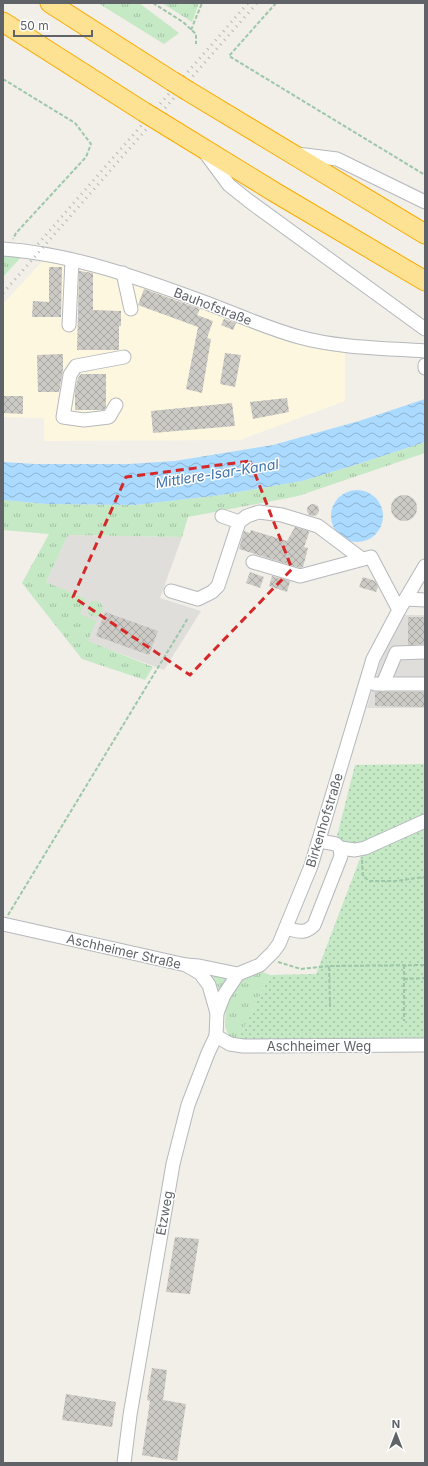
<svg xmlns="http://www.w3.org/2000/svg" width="428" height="1466" font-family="Inter,sans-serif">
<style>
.commercial{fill:#fef7e0}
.industrial{fill:#e0deda}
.grass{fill:url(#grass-tufts)}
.garden{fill:url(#garden-dots)}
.water{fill:url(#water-waves)}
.building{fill:url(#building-cross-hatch)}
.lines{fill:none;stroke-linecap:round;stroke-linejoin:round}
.minor-casing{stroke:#b5b8bc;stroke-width:15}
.highway-casing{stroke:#f9ab00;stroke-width:21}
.path{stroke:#9cc7a9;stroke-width:2;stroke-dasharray:4 2;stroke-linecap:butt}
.minor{stroke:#fff;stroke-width:13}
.highway{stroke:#fde293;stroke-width:19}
.rail{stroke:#b6b7b8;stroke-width:3;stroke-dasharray:1 5;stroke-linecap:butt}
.highway-bridge-casing{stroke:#f9ab00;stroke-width:21;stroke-linecap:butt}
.highway-bridge{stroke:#fde293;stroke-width:19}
.marked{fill:none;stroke:#d62828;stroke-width:3;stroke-dasharray:8 5;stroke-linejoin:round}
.labels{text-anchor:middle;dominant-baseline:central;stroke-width:3;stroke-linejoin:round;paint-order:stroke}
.street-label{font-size:13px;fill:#5f6368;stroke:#fff}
.water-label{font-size:14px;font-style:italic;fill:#4174aa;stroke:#fff}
</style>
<defs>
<pattern id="grass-tufts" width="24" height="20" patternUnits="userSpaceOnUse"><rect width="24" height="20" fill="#c5e8c5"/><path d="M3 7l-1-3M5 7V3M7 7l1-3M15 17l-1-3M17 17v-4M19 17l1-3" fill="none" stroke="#a3c0a4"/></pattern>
<pattern id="garden-dots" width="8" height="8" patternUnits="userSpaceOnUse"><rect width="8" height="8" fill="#c5e8c5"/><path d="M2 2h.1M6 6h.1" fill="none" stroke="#a3c0a4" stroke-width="1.8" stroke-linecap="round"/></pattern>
<pattern id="water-waves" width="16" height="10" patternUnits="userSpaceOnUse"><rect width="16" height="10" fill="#aadaff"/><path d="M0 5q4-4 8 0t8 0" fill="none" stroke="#8eb4d2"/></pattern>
<pattern id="building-cross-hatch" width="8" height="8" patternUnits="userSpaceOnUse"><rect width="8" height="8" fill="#cccac5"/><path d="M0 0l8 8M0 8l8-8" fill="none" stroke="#a9a8a4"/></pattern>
</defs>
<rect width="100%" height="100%" fill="#f1efe8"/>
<polygon class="commercial" points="52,251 300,332 345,339 345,401 240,440 44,441 44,418 3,417 3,304"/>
<g class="industrial">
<polygon points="68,535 182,537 160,598 201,611 164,670 87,641 80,614 46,582"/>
<polygon points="404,615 425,615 425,708 367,708 381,660"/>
</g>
<g class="grass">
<polygon points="98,3 139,3 179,33 164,44"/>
<polygon points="162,3 199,3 192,22"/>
<polygon points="3,254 22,256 3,277"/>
<polygon points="425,442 425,453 298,496 188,517 182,537 68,535 46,582 86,599 80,614 96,621 88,641 153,667 145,680 82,659 22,583 49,534 3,530 3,500 46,504 135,505 221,495 302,481 355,465"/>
<circle cx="95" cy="609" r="8"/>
<polygon points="260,971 270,975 237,1042 230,1038 225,1027 226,1003 236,981"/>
<polygon points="209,973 229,977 221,993"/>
</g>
<polygon class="garden" points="425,764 425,1042 237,1042 270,975 316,974 361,856 336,840 355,765"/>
<g class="water">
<polygon points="425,399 425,442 355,465 302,481 221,495 135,505 46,504 3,500 3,462 35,464 129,464 175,461 273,445 359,421"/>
<circle cx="357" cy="516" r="26"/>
</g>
<g class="building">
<polygon points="49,267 62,267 61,317 32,317 33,301 49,302"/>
<polygon points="79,271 93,273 93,310 121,311 121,326 119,326 119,350 77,350"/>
<polygon points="144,289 200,309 197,315 213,321 207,338 211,339 202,393 186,389 198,327 138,305"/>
<polygon points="224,319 236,323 233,330 221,325"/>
<polygon points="225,353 241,355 235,387 220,384"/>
<polygon points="63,354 63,371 59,392 38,392 37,355"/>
<polygon points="81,374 106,374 106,407 104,410 75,410 75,391 78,378"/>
<polygon points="3,396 23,396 23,414 3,413"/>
<polygon points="287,398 289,412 253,419 250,402"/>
<polygon points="232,403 235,426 153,433 151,411"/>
<circle cx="404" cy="508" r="13"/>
<circle cx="313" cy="510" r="6"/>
<polygon points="295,527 308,531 309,533 304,547 308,548 303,567 300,568 239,549 244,531 250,533 251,530 287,541"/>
<polygon points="250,572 264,577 260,588 246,583"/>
<polygon points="272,576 290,581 287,592 269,586"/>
<polygon points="363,577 375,581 378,587 376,592 359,587"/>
<polygon points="105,612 158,631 149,655 96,636"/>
<polygon points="408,617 424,617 424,644 408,645"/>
<polygon points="375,692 425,692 425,707 375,706"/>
<polygon points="175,1237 199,1239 190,1294 166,1292"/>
<polygon points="152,1368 167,1370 163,1400 186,1404 177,1461 142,1455 150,1401 147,1400"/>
<polygon points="66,1394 116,1402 112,1427 62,1420"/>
</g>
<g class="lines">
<defs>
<g id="minor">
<polyline points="206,154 229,185 249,201 425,329"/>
<polyline points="297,154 337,159 425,202"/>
<path d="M 3,249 C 73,254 139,278 204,302 C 236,314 266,328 299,337 C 339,348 383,348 425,351"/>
<polyline points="123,273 131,309"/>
<polyline points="69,325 72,260"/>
<polyline points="425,365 425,368"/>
<polyline points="116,405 109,417 84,420 63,417 70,375 76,366 124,357"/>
<polyline points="222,516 239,522"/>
<polyline points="253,562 300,576 371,557 399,610"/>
<polyline points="171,591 198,599 212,592 218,586 239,522 247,516 259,512 282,515 318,526 362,559"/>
<polyline points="406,599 425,600"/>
<polyline points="375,684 425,684"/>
<polyline points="383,684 396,653 425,652"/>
<polyline points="340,848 355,850 365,848 425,821"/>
<polyline points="3,924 186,965 200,973 209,985 217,1013"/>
<path d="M 286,928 C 298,931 304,935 314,925 L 341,856 L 340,848 L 336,844 L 319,841"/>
<polyline points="186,965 199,966 238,974 260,965 273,952 279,944 311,866 373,659 399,610 425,566"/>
<polyline points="216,1036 230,1044 243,1046 425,1045"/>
<polyline points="124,1463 130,1415 173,1164 188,1105 208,1053 216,1036 217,1013 224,995 238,974"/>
</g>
<g id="highway">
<polyline points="50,3 172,81"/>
<polyline points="3,22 144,112"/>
<polyline points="188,91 425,234"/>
<polyline points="162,123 276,193 425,281"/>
</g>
</defs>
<use href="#minor" class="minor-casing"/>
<use href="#highway" class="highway-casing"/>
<g class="path">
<polyline points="153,3 183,22 196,34 196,44"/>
<polyline points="276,3 229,56 425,175"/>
<polyline points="191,30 202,3"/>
<polyline points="3,79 75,123 91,144 86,157 16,233 13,239"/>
<polyline points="362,860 363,876 369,881 395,881 425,877"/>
<polyline points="8,915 188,618"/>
<polyline points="278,962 301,969 329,966"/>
<polyline points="404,965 404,1021"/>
<polyline points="404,979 425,978"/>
<polyline points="330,1007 329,966 425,965"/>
</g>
<use href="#minor" class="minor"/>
<use href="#highway" class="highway"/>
<g class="rail">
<polyline points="38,244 248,3"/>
<polyline points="3,293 257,3"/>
</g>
<defs>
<g id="highway-bridge">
<polyline points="172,81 188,91"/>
<polyline points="144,112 162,123"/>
</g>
</defs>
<use href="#highway-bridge" class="highway-bridge-casing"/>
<use href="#highway-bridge" class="highway-bridge"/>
</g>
<path class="marked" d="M 250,461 L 292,569 L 190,675 L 73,597 L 126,477 Z"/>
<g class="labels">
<g class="street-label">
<text transform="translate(213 306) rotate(21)">Bauhofstraße</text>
<text transform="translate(324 820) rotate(-73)">Birkenhofstraße</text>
<text transform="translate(124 951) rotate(13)">Aschheimer Straße</text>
<text x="319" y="1046">Aschheimer Weg</text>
<text transform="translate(164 1213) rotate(-80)">Etzweg</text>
</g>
<g class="water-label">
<text transform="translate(217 473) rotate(-9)">Mittlere-Isar-Kanal</text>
</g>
</g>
<rect width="428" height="1466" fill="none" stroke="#5f6368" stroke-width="8"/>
<g transform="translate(396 1434)" stroke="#ffffff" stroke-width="3" paint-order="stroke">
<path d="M0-3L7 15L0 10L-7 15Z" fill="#5f6368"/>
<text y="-6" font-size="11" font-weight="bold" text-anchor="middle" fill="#5f6368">N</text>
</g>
<path d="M14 30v6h78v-6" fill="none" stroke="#5f6368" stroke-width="2"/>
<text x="20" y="30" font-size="12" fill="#5f6368" stroke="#ffffff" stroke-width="3" paint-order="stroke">50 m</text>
</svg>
